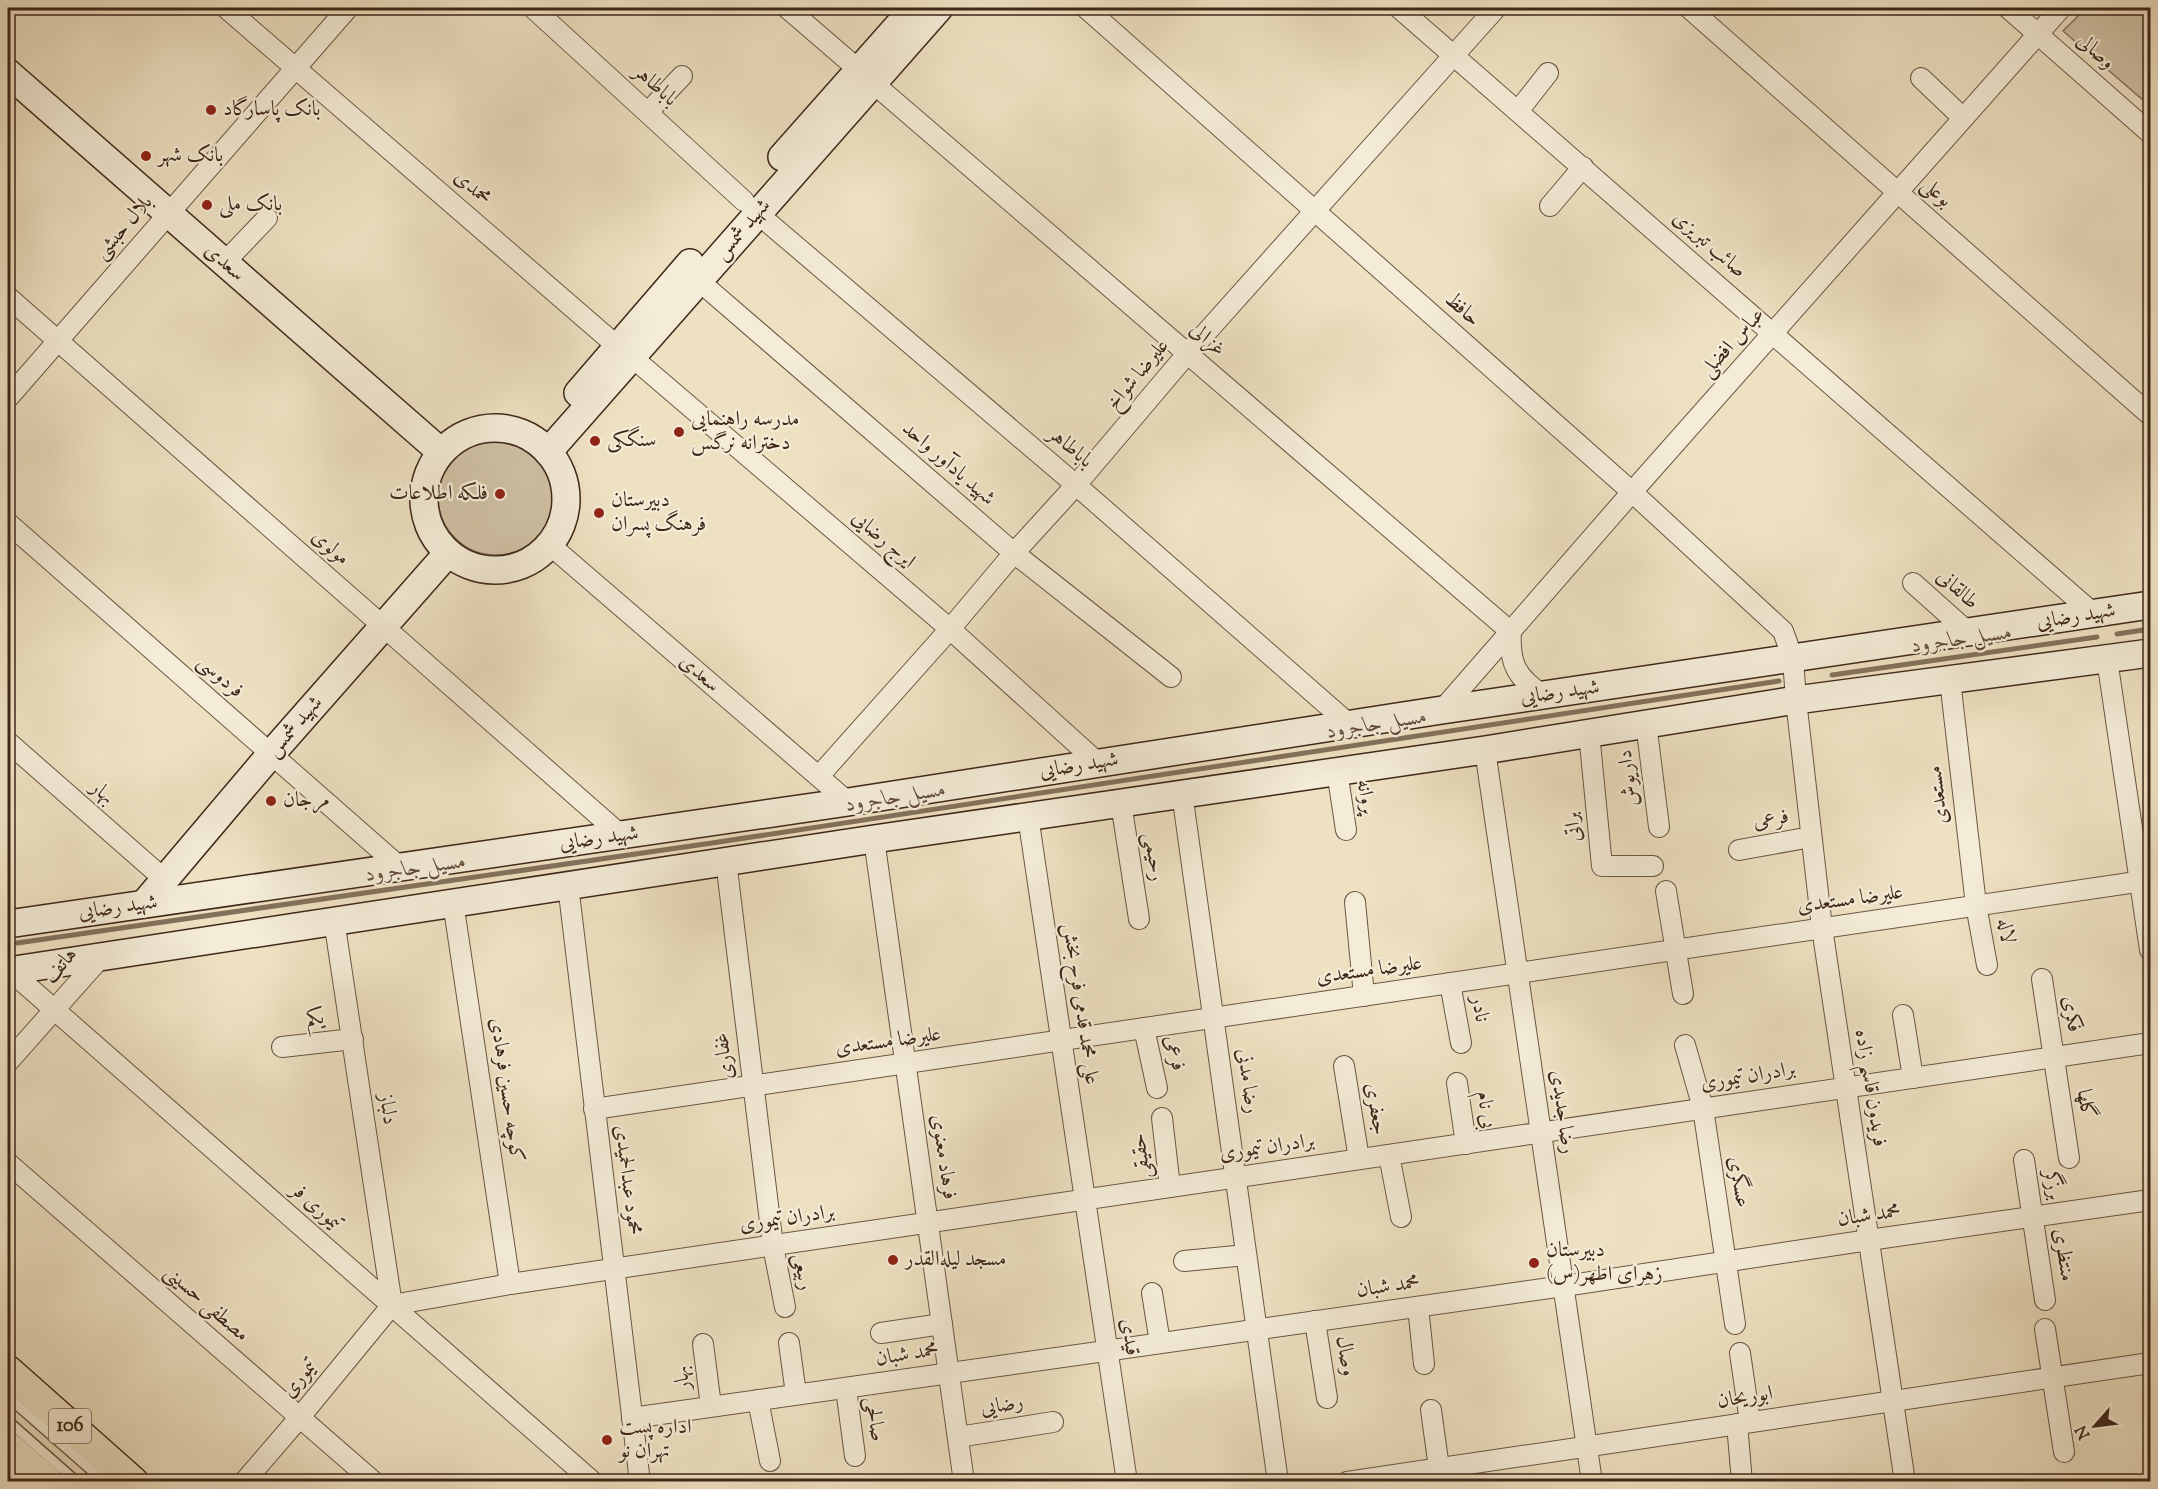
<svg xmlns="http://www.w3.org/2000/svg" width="2158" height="1489" font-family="'Sorts Mill Goudy',Amiri,serif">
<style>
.green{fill:#d0c1a5;stroke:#87745f;stroke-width:1.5}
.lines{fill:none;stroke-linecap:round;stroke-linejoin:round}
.stream{stroke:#84715c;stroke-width:5}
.lane-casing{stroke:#6a5643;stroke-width:12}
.street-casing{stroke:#6a5643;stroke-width:22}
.secondary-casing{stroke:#3e2719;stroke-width:30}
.primary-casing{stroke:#3e2719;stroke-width:33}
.lane{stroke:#f4ecd7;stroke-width:9}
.street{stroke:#f4ecd7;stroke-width:20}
.secondary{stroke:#f4ecd7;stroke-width:27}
.primary{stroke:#eee1c2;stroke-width:30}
.poi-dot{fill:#8f2418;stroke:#f4ecd7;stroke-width:2}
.labels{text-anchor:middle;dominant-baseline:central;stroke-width:4.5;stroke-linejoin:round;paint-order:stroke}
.shield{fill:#f4ecd7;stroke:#756252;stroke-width:1.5}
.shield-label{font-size:20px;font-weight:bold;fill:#3e2719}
.street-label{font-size:21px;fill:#3e2719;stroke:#f4ecd7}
.poi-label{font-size:21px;fill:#3e2719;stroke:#f4ecd7;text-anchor:start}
.water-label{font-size:22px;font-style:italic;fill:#614c3b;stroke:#f4ecd7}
</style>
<rect width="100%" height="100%" fill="#eee1c2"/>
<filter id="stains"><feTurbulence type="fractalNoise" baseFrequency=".00333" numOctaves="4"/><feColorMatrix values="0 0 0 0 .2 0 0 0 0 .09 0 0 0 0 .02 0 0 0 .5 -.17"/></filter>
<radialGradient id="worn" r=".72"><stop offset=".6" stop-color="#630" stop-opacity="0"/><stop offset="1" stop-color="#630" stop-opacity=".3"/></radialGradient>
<g class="green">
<polygon points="2086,8 2150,8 2150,106 2063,31"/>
<circle cx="496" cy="497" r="58"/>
</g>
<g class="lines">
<g class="stream">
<polyline points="2117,634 2150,629"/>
<polyline points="1832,675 2097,637"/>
<polyline points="17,943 712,843 1779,681"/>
</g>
<defs>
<g id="lane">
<polyline points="8,1397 105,1482"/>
<polyline points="8,1421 77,1482"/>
</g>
<g id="street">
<polyline points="226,8 617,346"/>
<polyline points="533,8 744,201"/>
<polyline points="787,8 859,70"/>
<polyline points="1086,8 1632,492 1783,631 1793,659 1796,700 1822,928 1905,1482"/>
<polyline points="1399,8 2094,614"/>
<polyline points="1689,8 2150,415"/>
<polyline points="2008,8 2150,133"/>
<polyline points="1921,78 1963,118"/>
<path d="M 873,83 L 1511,632 C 1509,664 1517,678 1543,695"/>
<polyline points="1519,110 1548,73"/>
<polyline points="648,112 682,76"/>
<polyline points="1550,206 1583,167"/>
<polyline points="757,213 1076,485 1349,724"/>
<polyline points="224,263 267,218"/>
<polyline points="699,281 1014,553 1171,677"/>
<polyline points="8,297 622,836"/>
<polyline points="633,358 950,629 1098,763"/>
<polyline points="8,398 348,8"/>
<polyline points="8,523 401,868"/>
<polyline points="550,545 848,802"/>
<polyline points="1913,583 1969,633"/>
<polyline points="2107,659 2150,950"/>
<polyline points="1950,680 1976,905 1987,965"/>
<polyline points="1442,710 1632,492 2061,8"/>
<polyline points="1646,723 1659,827"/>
<polyline points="1589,733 1602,866 1653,866"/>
<polyline points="8,742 164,879"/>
<polyline points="1485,750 1592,1482"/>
<polyline points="1337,771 1346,830"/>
<polyline points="819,776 950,629 1014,553 1076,485 1187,354 1496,8"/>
<polyline points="1182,793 1278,1482"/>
<polyline points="1121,803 1139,919"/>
<polyline points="1028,816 1127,1482"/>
<polyline points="874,839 964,1482"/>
<polyline points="1739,850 1811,837"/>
<polyline points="726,861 773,1246 785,1307"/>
<polyline points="568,885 640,1482"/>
<polyline points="1666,891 1683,994"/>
<polyline points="453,902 510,1284"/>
<polyline points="1355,902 1364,996"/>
<polyline points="334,920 392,1305"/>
<polyline points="8,969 593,1482"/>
<polyline points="2042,979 2069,1158"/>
<polyline points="1450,983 1461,1043"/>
<polyline points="1903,1015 1913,1078"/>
<polyline points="1144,1028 1157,1088"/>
<polyline points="1685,1045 1703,1108 1735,1324"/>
<polyline points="282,1047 353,1039"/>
<polyline points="8,1062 102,956"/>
<polyline points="1344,1066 1359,1159"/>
<polyline points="1457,1083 1466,1144"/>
<polyline points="594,1109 2150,880"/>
<polyline points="1162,1118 1170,1187"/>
<polyline points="1389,1155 1401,1217"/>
<polyline points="2024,1160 2045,1300"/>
<polyline points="8,1163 374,1482"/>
<polyline points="1184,1261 1246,1255"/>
<polyline points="1152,1293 1160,1343"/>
<polyline points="392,1305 510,1284 2150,1043"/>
<polyline points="1418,1307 1424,1364"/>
<polyline points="1315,1321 1327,1398"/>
<polyline points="2045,1329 2064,1452"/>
<polyline points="881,1333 942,1324"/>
<polyline points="789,1343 796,1394"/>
<polyline points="703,1344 711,1406"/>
<polyline points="1740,1353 1750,1422"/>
<polyline points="846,1389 855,1456"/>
<polyline points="758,1400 770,1461"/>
<polyline points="1431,1410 1439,1468"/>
<polyline points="632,1418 1564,1286 1869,1240 2150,1200"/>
<polyline points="1737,1424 1742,1482"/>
<polyline points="958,1437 1053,1422"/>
<polyline points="244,1482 300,1417 392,1305"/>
<polyline points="1347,1482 2150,1363"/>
</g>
<g id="secondary">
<polyline points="8,73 441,452"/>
<polyline points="782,157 914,8"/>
<polyline points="578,393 690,263"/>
<circle cx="495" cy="499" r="71"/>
<polyline points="548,452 939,8"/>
<polyline points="144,904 271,754 448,553"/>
<polyline points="8,924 848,802 1442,710 2150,605"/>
<polyline points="8,971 874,839 1485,750 1796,700 2150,653"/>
</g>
<g id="primary">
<polyline points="8,1371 133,1482"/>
<polyline points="8,1447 48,1482"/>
</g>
</defs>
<use href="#lane" class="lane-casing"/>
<use href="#street" class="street-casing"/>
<use href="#secondary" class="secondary-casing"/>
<use href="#primary" class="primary-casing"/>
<use href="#lane" class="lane"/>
<use href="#street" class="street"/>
<use href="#secondary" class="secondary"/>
<use href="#primary" class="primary"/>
</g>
<g class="poi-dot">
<circle cx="211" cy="110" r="6"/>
<circle cx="146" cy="156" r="6"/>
<circle cx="207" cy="205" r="6"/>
<circle cx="679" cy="432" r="6"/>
<circle cx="595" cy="441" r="6"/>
<circle cx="500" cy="494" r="6"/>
<circle cx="599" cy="513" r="6"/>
<circle cx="271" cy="801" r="6"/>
<circle cx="893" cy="1260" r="6"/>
<circle cx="1534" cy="1263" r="6"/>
<circle cx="607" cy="1440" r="6"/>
</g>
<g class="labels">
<rect class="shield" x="49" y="1409" width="42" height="34" rx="4.5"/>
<g class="shield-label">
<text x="70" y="1426">106</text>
</g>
<g class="street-label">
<text transform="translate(2095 52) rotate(41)">وصالی</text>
<text transform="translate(655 86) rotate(42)">باباطاهر</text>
<text transform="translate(472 188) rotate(41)">محمدی</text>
<text transform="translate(1936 193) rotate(41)">بوعلی</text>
<text transform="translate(124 228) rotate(-49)">بلال حبشی</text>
<text transform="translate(743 230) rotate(-49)">شهید شمس</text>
<text transform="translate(1709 245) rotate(41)">صائب تبریزی</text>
<text transform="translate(224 263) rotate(41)">سعدی</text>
<text transform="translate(1462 310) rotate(41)">حافظ</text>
<text transform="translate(1207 340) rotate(41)">غزالی</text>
<text transform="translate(1733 343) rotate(-48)">عباس افضلی</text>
<text transform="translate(1138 375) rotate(-50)">علیرضا شواخ</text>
<text transform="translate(1070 448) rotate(40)">باباطاهر</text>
<text transform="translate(948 464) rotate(41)">شهید یادآور واحد</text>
<text transform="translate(883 540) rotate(41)">ایرج رضایی</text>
<text transform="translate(330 548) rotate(41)">مولوی</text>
<text transform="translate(1957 590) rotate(42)">طالقانی</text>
<text transform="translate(2076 617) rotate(-9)">شهید رضایی</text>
<text transform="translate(699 674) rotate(41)">سعدی</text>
<text transform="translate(220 677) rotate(41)">فردوسی</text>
<text transform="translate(1560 693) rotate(-8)">شهید رضایی</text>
<text transform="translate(295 727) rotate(-49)">شهید شمس</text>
<text transform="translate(1079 766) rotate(-9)">شهید رضایی</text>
<text transform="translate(1629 778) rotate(-97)">داریوش</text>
<text transform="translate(102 793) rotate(41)">بهار</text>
<text transform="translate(1939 795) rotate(-97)">مستعدی</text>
<text transform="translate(1365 797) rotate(81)">پروانه</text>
<text transform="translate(1771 820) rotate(-10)">فرعی</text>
<text transform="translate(1574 827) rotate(-96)">براتی</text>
<text transform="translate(599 839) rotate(-8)">شهید رضایی</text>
<text transform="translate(1153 857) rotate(81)">رحیمی</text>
<text transform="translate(1850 900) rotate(-8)">علیرضا مستعدی</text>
<text transform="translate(118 908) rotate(-8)">شهید رضایی</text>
<text transform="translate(2005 931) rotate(80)">لاله</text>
<text transform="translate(61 966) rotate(-49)">هاتف</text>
<text transform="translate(1369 971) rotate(-8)">علیرضا مستعدی</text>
<text transform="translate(1080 1004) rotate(82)">علی محمد قدمی فرح بخش</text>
<text transform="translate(1479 1009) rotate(80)">نادر</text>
<text transform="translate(2071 1014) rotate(82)">فکری</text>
<text transform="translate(315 1019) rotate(-7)">یکم</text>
<text transform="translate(888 1042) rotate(-8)">علیرضا مستعدی</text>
<text transform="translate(1174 1053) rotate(77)">فرعی</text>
<text transform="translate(725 1056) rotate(-97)">غفاری</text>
<text transform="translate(1748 1077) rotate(-9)">برادران تیموری</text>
<text transform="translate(1247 1081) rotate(82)">رضا مدنی</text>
<text transform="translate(1870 1088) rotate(81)">فریدون قاسم زاده</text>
<text transform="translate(506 1090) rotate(82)">کوچه حسین فرهادی</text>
<text transform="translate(2085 1104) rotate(81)">گلها</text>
<text transform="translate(387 1109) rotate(82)">دلباز</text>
<text transform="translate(1375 1109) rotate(81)">جعفری</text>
<text transform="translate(1485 1110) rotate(82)">بی نام</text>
<text transform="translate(1562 1112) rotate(82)">رضا جدیدی</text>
<text transform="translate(1267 1148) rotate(-8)">برادران تیموری</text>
<text transform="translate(1142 1156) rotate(-97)">حقیقی</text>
<text transform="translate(943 1157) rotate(82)">فرهاد معنوی</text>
<text transform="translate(627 1180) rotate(83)">محمود عبدالحمیدی</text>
<text transform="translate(1738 1182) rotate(81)">عسگری</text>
<text transform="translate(2052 1185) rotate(81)">برزگر</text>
<text transform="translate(316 1207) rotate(41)">تیموری فر</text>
<text transform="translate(1869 1216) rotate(-8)">محمد شبان</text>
<text transform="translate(787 1219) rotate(-8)">برادران تیموری</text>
<text transform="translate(2063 1255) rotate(82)">منتظری</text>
<text transform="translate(802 1272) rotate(79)">ربیعی</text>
<text transform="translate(1388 1287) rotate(-8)">محمد شبان</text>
<text transform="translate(206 1304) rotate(41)">مصطفی حسینی</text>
<text transform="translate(1129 1337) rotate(82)">قیدی</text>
<text transform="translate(907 1355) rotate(-9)">محمد شبان</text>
<text transform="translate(1345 1356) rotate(81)">وصال</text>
<text transform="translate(683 1378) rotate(-97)">بهار</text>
<text transform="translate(300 1379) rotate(-51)">تیموری</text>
<text transform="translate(1745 1398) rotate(-9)">ابوریحان</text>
<text transform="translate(1002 1406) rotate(-9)">رضایی</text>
<text transform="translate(874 1419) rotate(82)">صالحی</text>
</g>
<g class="poi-label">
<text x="223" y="110">بانک پاسارگاد</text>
<text x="158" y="156">بانک شهر</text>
<text x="219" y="205">بانک ملی</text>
<text x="691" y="420">مدرسه راهنمایی<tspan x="691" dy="24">دخترانه نرگس</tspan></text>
<text x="607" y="441">سنگکی</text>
<text x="488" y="494" text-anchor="end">فلکه اطلاعات</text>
<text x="611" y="501">دبیرستان<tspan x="611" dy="24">فرهنگ پسران</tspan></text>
<text x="283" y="801">مرجان</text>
<text x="1546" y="1251">دبیرستان<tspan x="1546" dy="24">زهرای اطهر(س)</tspan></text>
<text x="905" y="1260">مسجد لیله‌القدر</text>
<text x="619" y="1428">اداره پست<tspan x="619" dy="24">تهران نو</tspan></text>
</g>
<g class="water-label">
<text transform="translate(1962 640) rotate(-8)">مسیل جاجرود</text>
<text transform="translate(1377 725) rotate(-9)">مسیل جاجرود</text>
<text transform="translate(896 798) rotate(-9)">مسیل جاجرود</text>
<text transform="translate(416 869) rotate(-8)">مسیل جاجرود</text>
</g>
</g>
<rect width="2158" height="1489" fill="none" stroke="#eee1c2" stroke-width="30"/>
<rect x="9" y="9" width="2140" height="1471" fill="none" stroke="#3e2719" stroke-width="3"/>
<rect x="15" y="15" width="2128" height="1459" fill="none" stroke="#3e2719" stroke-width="1.5"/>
<g transform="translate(2095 1426) rotate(242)" stroke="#f4ecd7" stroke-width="4.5" paint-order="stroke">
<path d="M0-4.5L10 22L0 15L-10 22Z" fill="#3e2719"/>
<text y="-9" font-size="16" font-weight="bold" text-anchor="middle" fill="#3e2719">N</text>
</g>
<rect width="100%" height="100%" filter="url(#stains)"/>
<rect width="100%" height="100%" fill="url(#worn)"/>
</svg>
